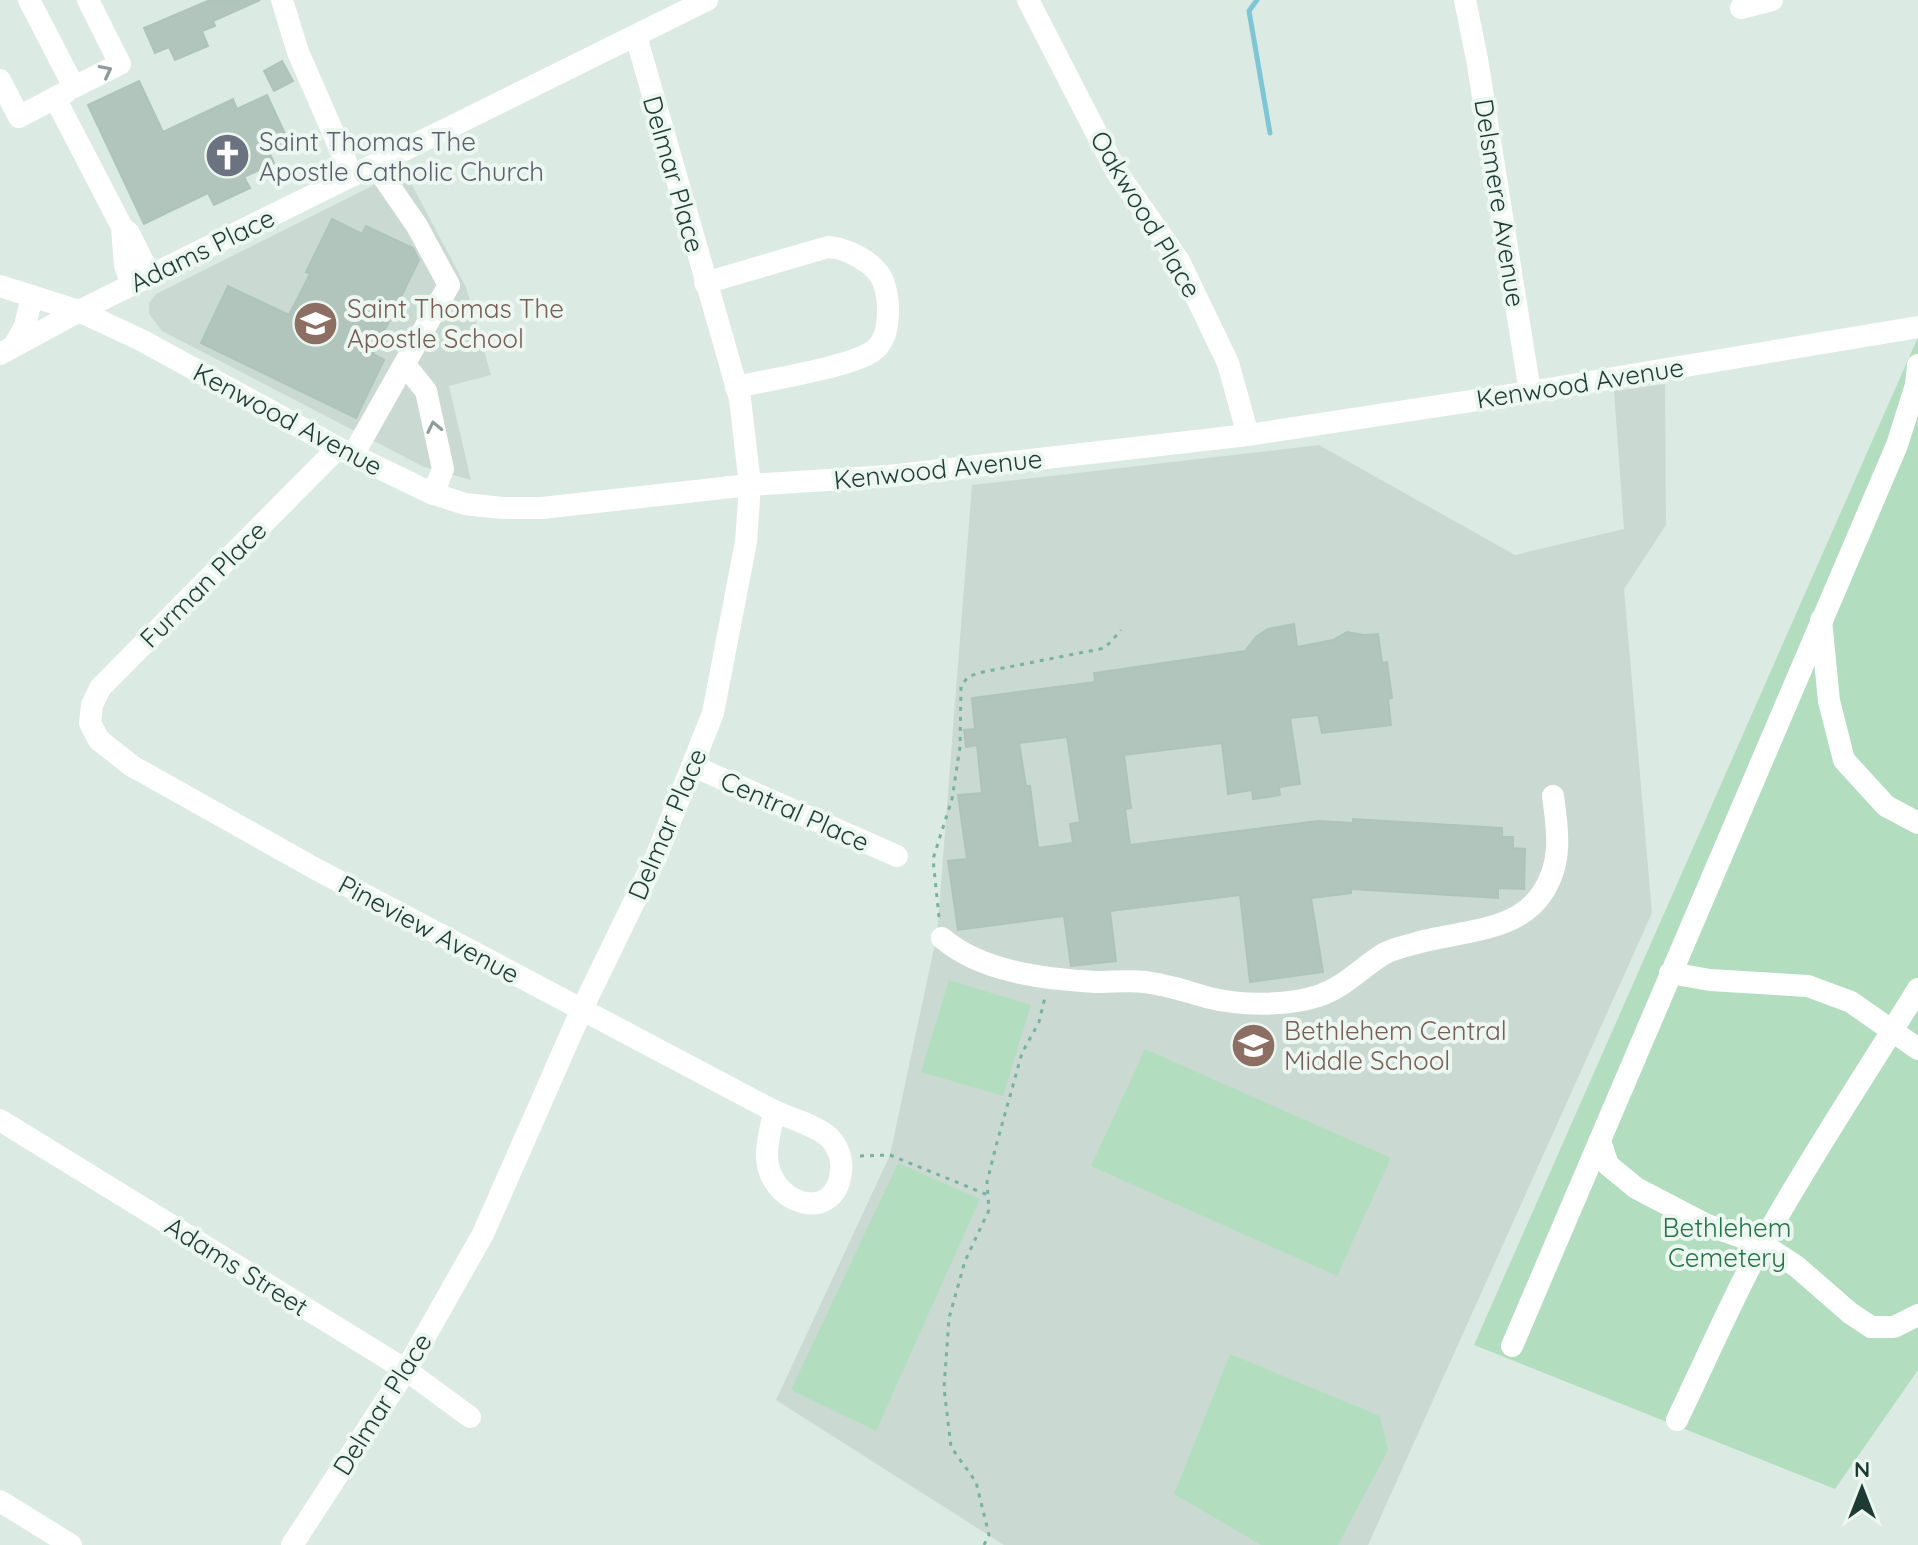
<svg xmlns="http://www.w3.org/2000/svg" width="1918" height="1545" font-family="Quicksand,sans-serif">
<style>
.built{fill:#cadad3}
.green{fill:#b2debf}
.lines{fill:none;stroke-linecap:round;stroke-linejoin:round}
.stream{stroke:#7ec6d6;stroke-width:5}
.building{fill:#b1c5bd;stroke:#aec4bb;stroke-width:2;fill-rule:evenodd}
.path{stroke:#79b1a0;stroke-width:3;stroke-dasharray:4 6;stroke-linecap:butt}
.minor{stroke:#fff;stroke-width:22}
.oneway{stroke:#8e9c99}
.labels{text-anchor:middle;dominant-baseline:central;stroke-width:8;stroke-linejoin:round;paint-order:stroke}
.worship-label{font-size:26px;fill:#5b616d;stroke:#edf7f2;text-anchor:start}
.street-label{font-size:26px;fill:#1d3a33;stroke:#edf7f2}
.education-label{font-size:26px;fill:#785e54;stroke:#edf7f2;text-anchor:start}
.park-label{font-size:26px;fill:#247445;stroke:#edf7f2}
</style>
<rect width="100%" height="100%" fill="#dceae4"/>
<g class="built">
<polygon points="404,170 466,287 491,375 449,386 471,480 424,467 162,331 149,314 149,303 156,294"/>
<polygon points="1665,384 1666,525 1624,589 1652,913 1368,1545 1004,1545 776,1400 890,1155 937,934 972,485 1319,445 1515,555 1624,529 1614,391"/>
</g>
<g class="green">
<polygon points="1918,337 1918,1370 1835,1489 1474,1345"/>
<polygon points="949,980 1031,1005 1003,1096 921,1072"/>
<polygon points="1145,1049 1391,1158 1337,1276 1091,1166"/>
<polygon points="898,1163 980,1199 876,1431 791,1390"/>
<polygon points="1230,1354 1380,1416 1388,1450 1338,1545 1261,1545 1174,1494"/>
</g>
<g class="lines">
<polyline class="stream" points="1257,0 1249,11 1270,133"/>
</g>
<g class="building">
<polygon points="210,0 260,0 213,21 215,26 202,31 208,46 175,60 169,47 155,53 144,28"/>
<polygon points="282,61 293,81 274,91 264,71"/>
<polygon points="139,81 163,132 233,99 237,109 267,95 289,142 269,152 274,163 244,177 250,188 214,205 208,193 144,224 88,105"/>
<polygon points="332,219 362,234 366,226 413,248 419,260 373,354 384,360 356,418 201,343 228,286 289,315 310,274 306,272"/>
<path d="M 1294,624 L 1297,647 L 1333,640 L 1347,632 L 1364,635 L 1378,634 L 1382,663 L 1387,662 L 1392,698 L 1388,699 L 1391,725 L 1322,733 L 1318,715 L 1290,718 L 1300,784 L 1279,787 L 1280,795 L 1275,796 L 1253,799 L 1252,790 L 1228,794 L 1222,743 L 1124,755 L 1131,808 L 1125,809 L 1130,845 L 1318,821 L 1353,823 L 1353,819 L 1502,828 L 1502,837 L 1513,837 L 1513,848 L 1525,849 L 1524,889 L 1498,888 L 1498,898 L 1351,889 L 1351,893 L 1311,898 L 1323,972 L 1250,982 L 1240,895 L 1110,911 L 1116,961 L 1071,966 L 1064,916 L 958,930 L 948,861 L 967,859 L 958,795 L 982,793 L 977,745 L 966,747 L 964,730 L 975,729 L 972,698 L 1095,682 L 1094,673 L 1245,651 L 1256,637 L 1268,629 ZM 1067,737 L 1080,822 L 1070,824 L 1073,843 L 1038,848 L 1030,786 L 1026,786 L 1019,743 Z"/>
</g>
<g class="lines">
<g class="path">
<polyline points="939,917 933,859 952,799 960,747 961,686 968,677 978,673 1105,648 1121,630"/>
<polyline points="860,1156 890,1155 988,1195"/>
<polyline points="984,1545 989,1535 976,1482 951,1447 944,1388 949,1318 965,1261 989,1210 987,1182 996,1146 1022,1053 1039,1022 1045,997"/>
</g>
<g class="minor">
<polyline points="29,0 74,87 120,64 88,0"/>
<polyline points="282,0 298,52 352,176"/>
<polyline points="1028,0 1116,171 1179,261 1228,363 1248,435"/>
<polyline points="1465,0 1477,59 1530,392"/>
<polyline points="1741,8 1772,0"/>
<polyline points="0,80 19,117 66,92"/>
<polyline points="55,98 122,227 129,233 150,276"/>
<polyline points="122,228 125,265 132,285"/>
<path d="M 705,283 L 828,247 C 847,248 876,263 883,281 C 890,300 892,338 873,351 C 851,367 767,380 736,387"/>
<polyline points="0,286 79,311 143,341 338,448 431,493 465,504 502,508 542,508 750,485 889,476 1248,435 1530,392 1918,327"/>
<polyline points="14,346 25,326 32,296"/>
<polyline points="0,354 79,311 707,0"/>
<polyline points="405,365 426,391 443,469 433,494"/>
<polyline points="338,448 100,688 92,705 90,723 99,740 132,766 314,868 774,1111"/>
<polyline points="353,455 449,285 417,226 375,165"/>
<polyline points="1821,620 1829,701 1844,760 1886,806 1918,823"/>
<polyline points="693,766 897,856"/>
<path d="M 942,938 C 981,972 1045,979 1096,982 C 1113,982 1129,980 1145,982 C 1168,985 1188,992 1210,998 C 1242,1006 1287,1006 1318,996 C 1343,988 1359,970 1379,957 C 1388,950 1402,947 1413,944 C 1454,931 1514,934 1541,895 C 1563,864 1558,831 1553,796"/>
<polyline points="1670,973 1710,980 1808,986 1851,1002 1918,1049"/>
<path d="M 774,1111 C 791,1119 816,1125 830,1138 C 838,1147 843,1160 841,1172 C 835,1226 766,1204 767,1154 C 767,1140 772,1125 774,1111 Z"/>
<polyline points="0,1120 406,1370 470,1417"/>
<polyline points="1601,1144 1608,1165 1636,1188 1707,1225 1762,1244 1796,1266 1850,1313 1871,1327 1894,1327 1918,1315"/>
<polyline points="1512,1346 1897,445 1916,385 1918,365"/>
<path d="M 1677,1420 C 1705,1362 1731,1301 1762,1244 C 1810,1157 1866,1074 1918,989"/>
<polyline points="0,1501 71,1545"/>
<polyline points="292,1545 406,1370 483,1234 582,1009 656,857 713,713 746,542 750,485 740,399 636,36"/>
</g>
</g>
<defs><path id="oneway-chevron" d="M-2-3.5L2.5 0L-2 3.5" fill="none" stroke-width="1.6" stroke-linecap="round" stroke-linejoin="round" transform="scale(2)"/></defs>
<g class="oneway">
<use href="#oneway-chevron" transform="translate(106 71) rotate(-27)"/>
<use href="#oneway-chevron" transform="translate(434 427) rotate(-102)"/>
</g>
<defs>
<symbol id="church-disc" viewBox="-11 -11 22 22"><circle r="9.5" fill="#6b7280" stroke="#edf7f2"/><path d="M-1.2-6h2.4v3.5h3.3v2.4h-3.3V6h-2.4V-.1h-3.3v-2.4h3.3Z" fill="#fff"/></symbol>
<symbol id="school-disc" viewBox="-11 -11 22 22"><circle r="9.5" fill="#8d6e63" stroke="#edf7f2"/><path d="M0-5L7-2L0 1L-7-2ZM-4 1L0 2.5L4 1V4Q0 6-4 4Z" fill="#fff"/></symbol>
</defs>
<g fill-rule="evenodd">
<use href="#church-disc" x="202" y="130" width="51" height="51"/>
<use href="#school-disc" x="290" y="298" width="51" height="51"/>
<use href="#school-disc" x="1228" y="1020" width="51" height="51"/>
</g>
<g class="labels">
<g class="worship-label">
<text x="259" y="141">Saint Thomas The<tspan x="259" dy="30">Apostle Catholic Church</tspan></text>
</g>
<g class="street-label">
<text transform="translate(674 174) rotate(74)">Delmar Place</text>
<text transform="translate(1500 203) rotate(81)">Delsmere Avenue</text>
<text transform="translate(1146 214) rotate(59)">Oakwood Place</text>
<text transform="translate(202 250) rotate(-26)">Adams Place</text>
<text transform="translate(1580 383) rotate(-9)">Kenwood Avenue</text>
<text transform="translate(288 419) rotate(28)">Kenwood Avenue</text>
<text transform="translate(938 469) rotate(-6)">Kenwood Avenue</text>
<text transform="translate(203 584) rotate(-45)">Furman Place</text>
<text transform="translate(795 811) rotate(24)">Central Place</text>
<text transform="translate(667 824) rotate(-67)">Delmar Place</text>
<text transform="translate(429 929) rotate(28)">Pineview Avenue</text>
<text transform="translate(237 1266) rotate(32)">Adams Street</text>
<text transform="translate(382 1404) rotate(-58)">Delmar Place</text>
</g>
<g class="education-label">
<text x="347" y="308">Saint Thomas The<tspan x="347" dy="30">Apostle School</tspan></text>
<text x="1284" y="1030">Bethlehem Central<tspan x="1284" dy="30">Middle School</tspan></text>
</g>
<g class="park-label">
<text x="1727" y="1227">Bethlehem<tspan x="1727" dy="30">Cemetery</tspan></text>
</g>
</g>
<g transform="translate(1862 1489)" stroke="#edf7f2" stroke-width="6" paint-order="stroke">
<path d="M0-6L14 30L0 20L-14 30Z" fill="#1d3a33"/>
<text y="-12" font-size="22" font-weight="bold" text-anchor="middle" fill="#1d3a33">N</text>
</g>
</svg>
